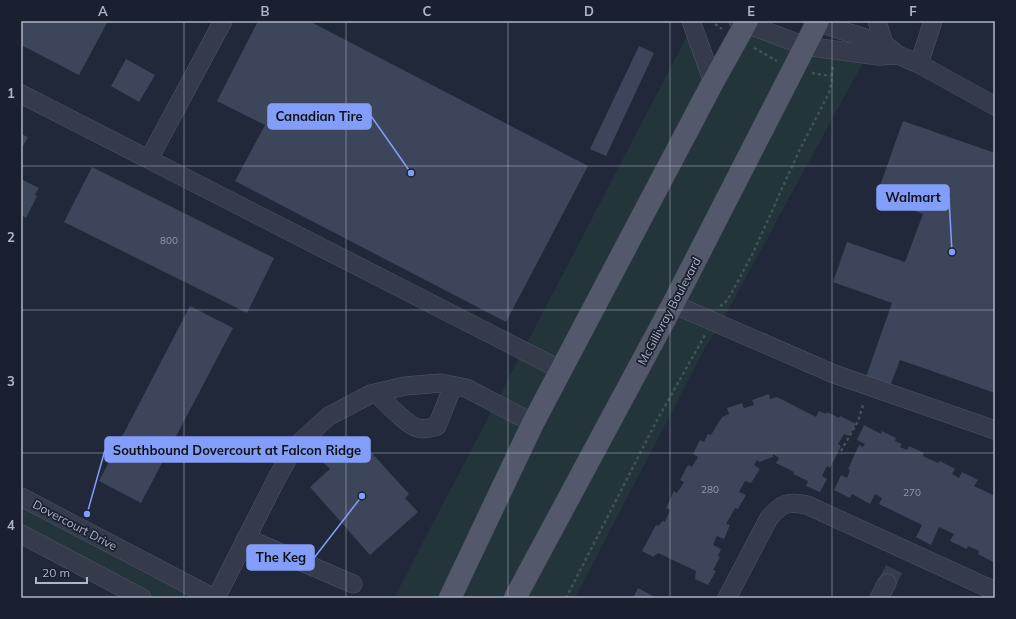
<svg xmlns="http://www.w3.org/2000/svg" width="1016" height="619" font-family="Mulish,sans-serif">
<style>
.green{fill:#23353b}
.building{fill:#3d455a}
.lines{fill:none;stroke-linecap:round;stroke-linejoin:round}
.minor-tunnel{stroke:#363d4f;stroke-width:18;stroke-dasharray:18 9;stroke-linecap:butt}
.minor-casing{stroke:#505565;stroke-width:19}
.major-casing{stroke:#3e4454;stroke-width:23}
.path{stroke:#415259;stroke-width:2.5;stroke-dasharray:3 3;stroke-linecap:butt}
.minor{stroke:#353b4b;stroke-width:18}
.major{stroke:#53596b;stroke-width:22}
.grid{fill:none;stroke:#b0b5c7;stroke-width:1;stroke-opacity:0.55}
.labels{text-anchor:middle;dominant-baseline:central;stroke-width:3.5;stroke-linejoin:round;paint-order:stroke}
.number-label{font-size:10px;fill:#9399ac}
.street-label{font-size:12px;fill:#b0b5c7;stroke:#1a202f}
.leader{fill:none;stroke:#829efa;stroke-width:1.5}
.callout-dot{fill:#829efa;stroke:#1a202f;stroke-width:1.5}
.callout{fill:#829efa;stroke:#829efa;stroke-width:1.5}
.callout-label{font-size:13px;text-anchor:middle;font-weight:bold;fill:#111}
.neatline{fill:none;stroke:#b0b5c7;stroke-width:1.5}
.grid-label{font-size:13px;text-anchor:middle;font-weight:bold;fill:#b0b5c7}
</style>
<rect width="100%" height="100%" fill="#21283a"/>
<g class="green">
<polygon points="745,25 867,55 720,325 705,348 575,598 394,598 686,38 697,38 713,82"/>
<polygon points="21,497 214,598 142,598 21,534"/>
</g>
<g class="building">
<polygon points="21,21 108,21 79,75 21,45"/>
<polygon points="258,21 309,21 588,166 506,322 235,181 265,125 217,101"/>
<polygon points="639,46 654,53 606,156 590,149"/>
<polygon points="126,59 155,75 139,102 111,86"/>
<polygon points="903,121 995,153 995,393 900,360 890,386 866,377 892,303 833,282 847,242 905,262 923,214 876,197"/>
<polygon points="21,134 28,137 21,150"/>
<polygon points="92,167 274,258 247,313 64,222"/>
<polygon points="21,179 39,188 35,195 37,196 26,218 23,216 21,220"/>
<polygon points="190,306 233,328 141,503 99,481"/>
<polygon points="769,394 770,399 777,397 816,417 819,411 826,414 827,412 839,418 840,416 856,424 849,436 844,434 838,444 841,446 830,468 827,466 822,476 827,479 820,492 806,486 808,481 793,474 794,472 776,463 779,458 773,454 773,457 759,462 757,460 754,465 760,469 751,483 745,481 739,492 746,495 738,509 735,508 726,524 730,525 724,539 717,536 713,545 721,549 718,556 720,557 713,570 716,571 708,585 695,579 696,571 658,553 653,557 642,551 656,525 658,526 663,521 665,522 670,510 666,508 674,491 677,493 684,482 680,480 688,465 692,467 698,457 693,454 700,440 704,442 708,434 711,435 722,417 729,414 727,408 742,403 744,408 754,405 752,400"/>
<polygon points="864,425 881,434 882,431 896,438 895,441 902,444 900,447 907,450 909,446 924,453 923,456 938,463 940,461 955,469 952,474 959,478 962,472 978,480 974,486 995,496 995,558 993,562 978,554 979,551 968,546 967,549 950,541 954,534 939,527 931,545 916,537 922,525 879,504 882,498 875,494 870,504 852,494 850,498 834,490 841,475 847,478 850,470 848,469 859,445 863,447 865,444 857,440"/>
<polygon points="360,440 409,494 405,498 418,512 370,555 310,487 330,469 323,462 336,451 341,457"/>
<polygon points="638,588 653,596 652,598 633,598"/>
</g>
<g class="lines">
<polyline class="minor-tunnel" points="887,583 894,569"/>
<defs>
<g id="minor">
<polyline points="691,21 713,82"/>
<polyline points="738,21 805,46 879,56 898,55"/>
<polyline points="812,21 884,44 898,55 919,64 995,106"/>
<polyline points="877,21 884,44"/>
<polyline points="919,64 933,21"/>
<polyline points="21,94 561,370"/>
<polyline points="149,159 223,21"/>
<polyline points="673,304 834,374 995,430"/>
<path d="M 376,393 C 386,402 406,425 418,428 C 425,430 430,428 437,426 L 453,386"/>
<polyline points="21,497 214,598"/>
<polyline points="21,534 142,598"/>
<polyline points="246,538 353,584"/>
<polyline points="216,598 278,476 290,455 296,446 329,416 371,394 405,386 441,383 466,388 533,423"/>
<path d="M 727,598 L 769,518 C 782,503 788,501 807,505 L 995,591"/>
<polyline points="879,598 887,583"/>
</g>
<g id="major">
<polyline points="450,598 533,423 713,82 747,21"/>
<polyline points="515,598 673,304 818,21"/>
</g>
</defs>
<use href="#minor" class="minor-casing"/>
<use href="#major" class="major-casing"/>
<g class="path">
<polyline points="715,24 722,29"/>
<polyline points="754,48 777,61"/>
<polyline points="812,73 831,76"/>
<path d="M 720,306 L 725,303 L 731,294 L 753,253 L 799,151 L 829,93 C 832,84 831,76 833,67"/>
<polyline points="841,451 858,421 864,402"/>
<polyline points="566,598 656,422 705,335"/>
</g>
<use href="#minor" class="minor"/>
<use href="#major" class="major"/>
</g>
<path class="grid" d="M 184,21 L 184,598M 346,21 L 346,598M 508,21 L 508,598M 670,21 L 670,598M 832,21 L 832,598M 21,166 L 995,166M 21,310 L 995,310M 21,453 L 995,453"/>
<g class="labels">
<g class="number-label">
<text x="169" y="240">800</text>
<text x="710" y="489">280</text>
<text x="912" y="492">270</text>
</g>
<g class="street-label">
<text transform="translate(669 311) rotate(-62)">McGillivray Boulevard</text>
<text transform="translate(75 525) rotate(28)">Dovercourt Drive</text>
</g>
</g>
<path class="leader" d="M411 173L371 116M952 252L949 198M87 514L105 450M362 496L314 558"/>
<g class="callout-dot">
<circle cx="411" cy="173" r="4"/>
<circle cx="952" cy="252" r="4"/>
<circle cx="87" cy="514" r="4"/>
<circle cx="362" cy="496" r="4"/>
</g>
<g class="callout">
<rect x="268" y="104" width="103" height="25" rx="4"/>
<rect x="877" y="185" width="72" height="25" rx="4"/>
<rect x="105" y="437" width="265" height="25" rx="4"/>
<rect x="247" y="545" width="67" height="25" rx="4"/>
</g>
<g class="callout-label">
<text x="319" y="121">Canadian Tire</text>
<text x="913" y="202">Walmart</text>
<text x="237" y="455">Southbound Dovercourt at Falcon Ridge</text>
<text x="281" y="562">The Keg</text>
</g>
<rect width="1016" height="619" fill="none" stroke="#1a202f" stroke-width="44"/>
<path d="M36 577v6h51v-6" fill="none" stroke="#b0b5c7" stroke-width="2"/>
<text x="42" y="577" font-size="12" fill="#b0b5c7" stroke="#1a202f" stroke-width="3" paint-order="stroke">20 m</text>
<rect x="22" y="22" width="972" height="575" class="neatline"/>
<g class="grid-label">
<text x="103" y="16">A</text>
<text x="265" y="16">B</text>
<text x="427" y="16">C</text>
<text x="589" y="16">D</text>
<text x="751" y="16">E</text>
<text x="913" y="16">F</text>
<text x="11" y="98">1</text>
<text x="11" y="242">2</text>
<text x="11" y="386">3</text>
<text x="11" y="530">4</text>
</g>
</svg>
